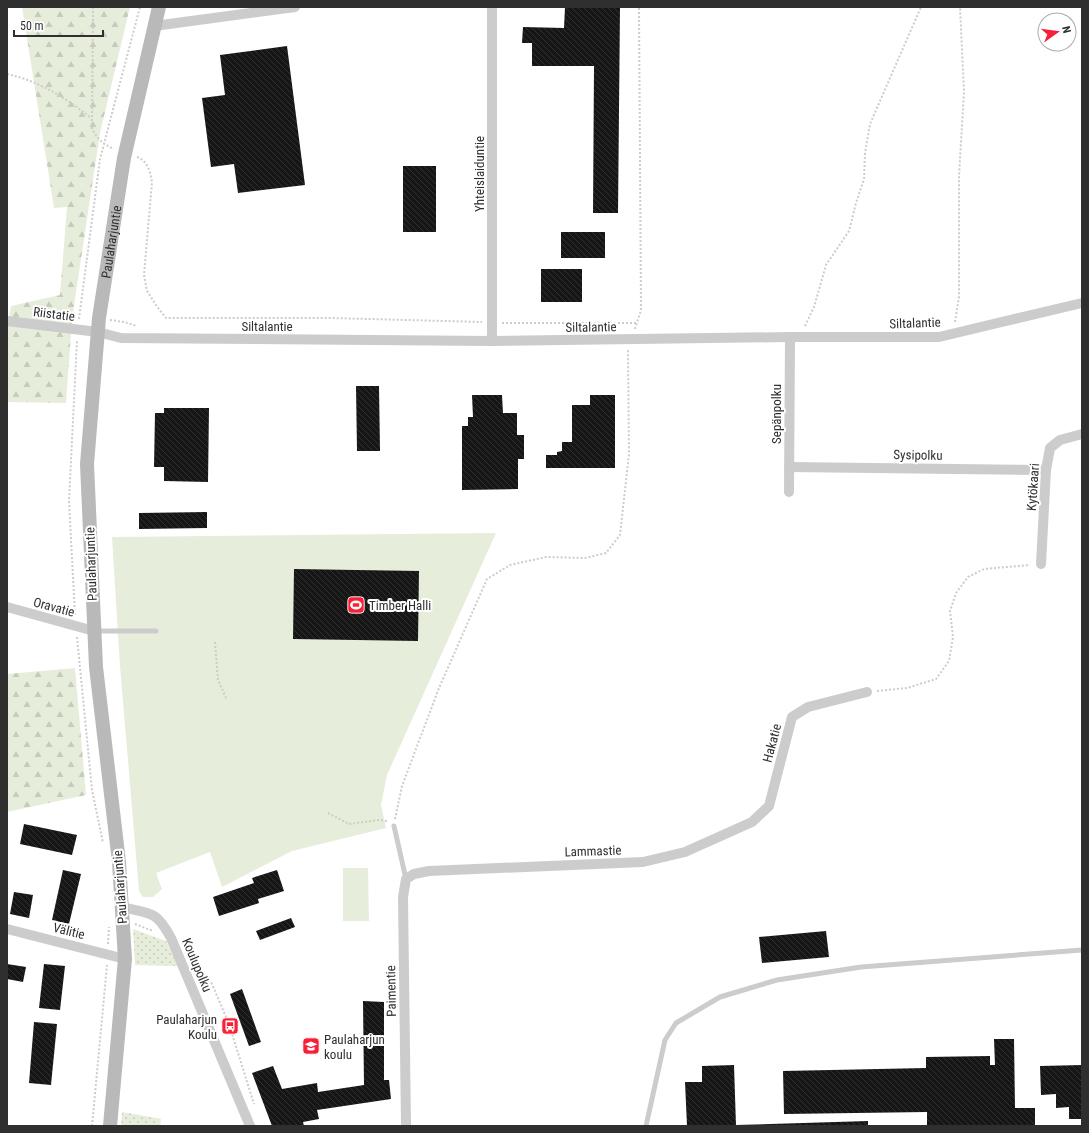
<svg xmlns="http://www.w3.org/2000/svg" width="1089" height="1133" font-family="'Roboto Condensed',sans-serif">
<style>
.grass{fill:url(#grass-dots)}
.forest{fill:url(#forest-firs)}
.green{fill:#e6eedb}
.building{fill:url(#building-back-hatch)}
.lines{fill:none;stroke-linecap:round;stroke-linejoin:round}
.path{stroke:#ccc;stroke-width:2;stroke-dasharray:2 2;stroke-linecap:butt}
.lane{stroke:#ccc;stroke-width:5}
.street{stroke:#ccc;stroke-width:10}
.secondary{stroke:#b9b9b9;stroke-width:14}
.labels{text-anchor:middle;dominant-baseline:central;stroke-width:4;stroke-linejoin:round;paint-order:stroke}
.street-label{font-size:13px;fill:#2f2f2f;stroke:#fff}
.poi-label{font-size:13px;fill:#2f2f2f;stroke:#fff;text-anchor:start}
</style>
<defs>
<pattern id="grass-dots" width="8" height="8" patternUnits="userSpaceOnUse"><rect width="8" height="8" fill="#e6eedb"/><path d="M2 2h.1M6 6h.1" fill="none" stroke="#c6ccbc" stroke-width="1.8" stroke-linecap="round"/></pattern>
<pattern id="forest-firs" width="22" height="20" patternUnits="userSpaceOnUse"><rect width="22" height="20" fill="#e6eedb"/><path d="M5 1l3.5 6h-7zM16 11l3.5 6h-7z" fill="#c6ccbc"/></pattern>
<pattern id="building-back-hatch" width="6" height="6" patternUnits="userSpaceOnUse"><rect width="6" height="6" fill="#161616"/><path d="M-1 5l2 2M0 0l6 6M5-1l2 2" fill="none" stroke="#303030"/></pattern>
</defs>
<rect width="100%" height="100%" fill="#fff"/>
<g class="grass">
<polygon points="133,929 166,941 178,966 135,965"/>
<polygon points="122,1112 161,1119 160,1126 121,1126"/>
</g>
<g class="forest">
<polygon points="22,7 130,7 100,133 72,319 66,403 7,402 7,329 11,306 60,295 67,207 54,208"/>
<polygon points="75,668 86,795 7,812 7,674"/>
</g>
<g class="green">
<polygon points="496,533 387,775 381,805 386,828 292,851 222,887 210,852 156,873 162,889 153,897 143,897 139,891 120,666 112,537"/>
<polygon points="343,868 368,868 369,921 343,921"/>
</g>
<g class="building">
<polygon points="565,7 620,7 618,213 593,213 594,66 532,66 532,43 522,43 523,27 564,28"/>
<polygon points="287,46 305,185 238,193 234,164 211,167 202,98 225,95 220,55"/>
<rect x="403" y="166" width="33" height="66"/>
<rect x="561" y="232" width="44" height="26"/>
<rect x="541" y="269" width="41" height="33"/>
<polygon points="356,386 379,386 380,451 357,451"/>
<polygon points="472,395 502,395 503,413 517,413 517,435 524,435 524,459 518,459 518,489 462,490 462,426 468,426 468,417 473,417"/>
<polygon points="590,395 615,395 615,468 546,468 546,455 557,455 557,452 562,451 562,442 572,442 572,405 590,405"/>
<polygon points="164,408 209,408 208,482 164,481 164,467 154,467 155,413 164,413"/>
<polygon points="207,512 207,528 139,529 139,513"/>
<polygon points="294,569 419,571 418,641 293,639"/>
<polygon points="24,824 77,835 72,855 20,844"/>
<polygon points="63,870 81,874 69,924 52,920"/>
<polygon points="277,870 284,891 258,899 259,903 219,916 213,897 254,883 252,878"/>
<polygon points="14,892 33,895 29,918 10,914"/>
<polygon points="291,918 295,927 260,940 256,931"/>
<polygon points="826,931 829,957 762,963 759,937"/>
<polygon points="7,964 26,967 23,982 7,979"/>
<polygon points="44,964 65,966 60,1010 39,1008"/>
<polygon points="242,989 261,1042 249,1046 230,994"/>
<polygon points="363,1001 384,1002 384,1080 389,1080 391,1099 317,1110 319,1119 303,1122 304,1126 272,1126 252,1073 273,1066 282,1089 317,1083 318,1092 364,1085"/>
<polygon points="34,1022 57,1024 51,1085 29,1083"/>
<polygon points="994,1039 1014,1039 1015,1108 1035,1108 1035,1126 927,1126 927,1112 784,1114 783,1071 926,1068 926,1057 990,1056 990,1065 995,1065"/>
<polygon points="734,1065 736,1126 687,1126 685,1082 702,1082 702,1066"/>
<polygon points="1082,1065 1082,1119 1069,1119 1069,1107 1056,1108 1056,1094 1041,1095 1040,1066"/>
<polygon points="868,1121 868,1126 736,1126 736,1125"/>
</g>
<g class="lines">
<g class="path">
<path d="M 93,7 L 92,128 C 97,139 103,144 114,149"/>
<path d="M 7,74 C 39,81 66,98 91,118"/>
<path d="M 137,157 C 148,161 150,172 152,182 L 144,275 L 147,291 L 158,308 L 166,318 L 331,318 L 482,322"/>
<polyline points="79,319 100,159 140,7"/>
<polyline points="110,320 124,322 137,326"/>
<polyline points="955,322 959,297 959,176 964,92 960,7"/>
<polyline points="502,323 637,323"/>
<polyline points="805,326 814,307 826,265 849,231 856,203 864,179 865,153 870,124 921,7"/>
<polyline points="635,329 641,310 639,7"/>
<polyline points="75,615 69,501 77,340"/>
<polyline points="77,637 92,790 103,843"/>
<polyline points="215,642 218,680 226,698"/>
<polyline points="877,691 907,688 936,679 949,661 953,637 950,611 956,593 968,577 984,569 1030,565"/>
<polyline points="328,813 349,824 378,820 388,821"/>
<polyline points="395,819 402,786 439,688 487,579 510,565 546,557 585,558 606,553 620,535 629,454 628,350"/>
<polyline points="135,924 153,931"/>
<polyline points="108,944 109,927"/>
<polyline points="192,957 212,984 229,1024 254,1104"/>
<polyline points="92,1126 107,965"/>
</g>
<g class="lane">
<polyline points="95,631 156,631"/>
<polyline points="394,826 406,879"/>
<polyline points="646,1126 665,1040 676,1023 720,997 777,980 861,967 1082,950"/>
</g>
<g class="street">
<polyline points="154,26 295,7"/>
<polyline points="7,321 98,332 121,338 492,341 790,337 939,337 1082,303"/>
<polyline points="492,341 492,7"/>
<polyline points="789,467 1046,470"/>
<polyline points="789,492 790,337"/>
<polyline points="1041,564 1046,470 1050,448 1060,440 1082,434"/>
<polyline points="7,607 94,631"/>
<path d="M 122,907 C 151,914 156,910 171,938 L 250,1126"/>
<polyline points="7,929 125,959"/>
<polyline points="406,1126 403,897 406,879 414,874 429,871 643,862 685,852 752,822 769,806 792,717 808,707 867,692"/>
</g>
<path class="secondary" id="s1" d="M 110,1126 L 125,959 L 119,862 L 96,667 L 87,464 L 99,318 L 124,158 L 159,7"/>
</g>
<defs>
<symbol id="stadium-square" viewBox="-11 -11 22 22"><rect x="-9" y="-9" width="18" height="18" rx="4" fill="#f62138" stroke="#fff"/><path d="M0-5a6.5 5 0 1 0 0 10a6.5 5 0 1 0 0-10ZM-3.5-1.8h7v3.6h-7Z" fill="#fff"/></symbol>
<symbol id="bus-square" viewBox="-11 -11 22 22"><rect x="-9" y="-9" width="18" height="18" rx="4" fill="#f62138" stroke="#fff"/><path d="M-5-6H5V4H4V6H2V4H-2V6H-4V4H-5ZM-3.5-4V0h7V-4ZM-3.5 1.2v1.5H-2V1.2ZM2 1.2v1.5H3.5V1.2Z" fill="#fff"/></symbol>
<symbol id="school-square" viewBox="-11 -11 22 22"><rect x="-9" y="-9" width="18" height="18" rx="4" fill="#f62138" stroke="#fff"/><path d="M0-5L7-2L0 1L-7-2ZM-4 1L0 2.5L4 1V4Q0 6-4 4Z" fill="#fff"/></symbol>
</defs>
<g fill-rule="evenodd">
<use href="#stadium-square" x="346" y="595" width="20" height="20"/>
<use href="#bus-square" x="220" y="1016" width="20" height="20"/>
<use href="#school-square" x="301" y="1036" width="20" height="20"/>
</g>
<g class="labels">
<g class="street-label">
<text transform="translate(479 174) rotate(-90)">Yhteislaiduntie</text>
<text stroke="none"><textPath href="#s1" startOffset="888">Paulaharjuntie</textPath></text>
<text transform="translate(54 314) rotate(7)">Riistatie</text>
<text transform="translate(915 323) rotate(-2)">Siltalantie</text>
<text x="267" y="326">Siltalantie</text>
<text transform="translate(591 327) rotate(-1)">Siltalantie</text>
<text transform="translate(776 414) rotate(-90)">Sepänpolku</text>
<text transform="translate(918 455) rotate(1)">Sysipolku</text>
<text transform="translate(1033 487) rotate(-86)">Kytökaari</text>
<text transform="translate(91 564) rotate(-92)">Paulaharjuntie</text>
<text transform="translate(54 607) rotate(15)">Oravatie</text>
<text transform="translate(772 743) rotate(-75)">Hakatie</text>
<text transform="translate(593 851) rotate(-2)">Lammastie</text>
<text transform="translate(120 887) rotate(-94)">Paulaharjuntie</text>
<text transform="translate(69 931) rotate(14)">Välitie</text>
<text transform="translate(197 965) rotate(67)">Koulupolku</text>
<text transform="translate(391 991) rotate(-91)">Paimentie</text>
</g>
<g class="poi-label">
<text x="369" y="605">Timber Halli</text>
<text x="217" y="1019" text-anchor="end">Paulaharjun<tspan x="217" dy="15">Koulu</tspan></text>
<text x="324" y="1039">Paulaharjun<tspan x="324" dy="15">koulu</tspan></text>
</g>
</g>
<rect width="1089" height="1133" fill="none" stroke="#2f2f2f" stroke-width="16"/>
<g transform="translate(1057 32) rotate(76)"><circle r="19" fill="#ffffff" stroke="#acacac"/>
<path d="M0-3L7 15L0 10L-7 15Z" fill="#f62138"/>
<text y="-6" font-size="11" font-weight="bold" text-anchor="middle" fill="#2f2f2f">N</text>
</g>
<path d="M14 30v6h89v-6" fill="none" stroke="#2f2f2f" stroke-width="2"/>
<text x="20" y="30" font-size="12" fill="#2f2f2f" stroke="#ffffff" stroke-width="3" paint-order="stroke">50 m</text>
</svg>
